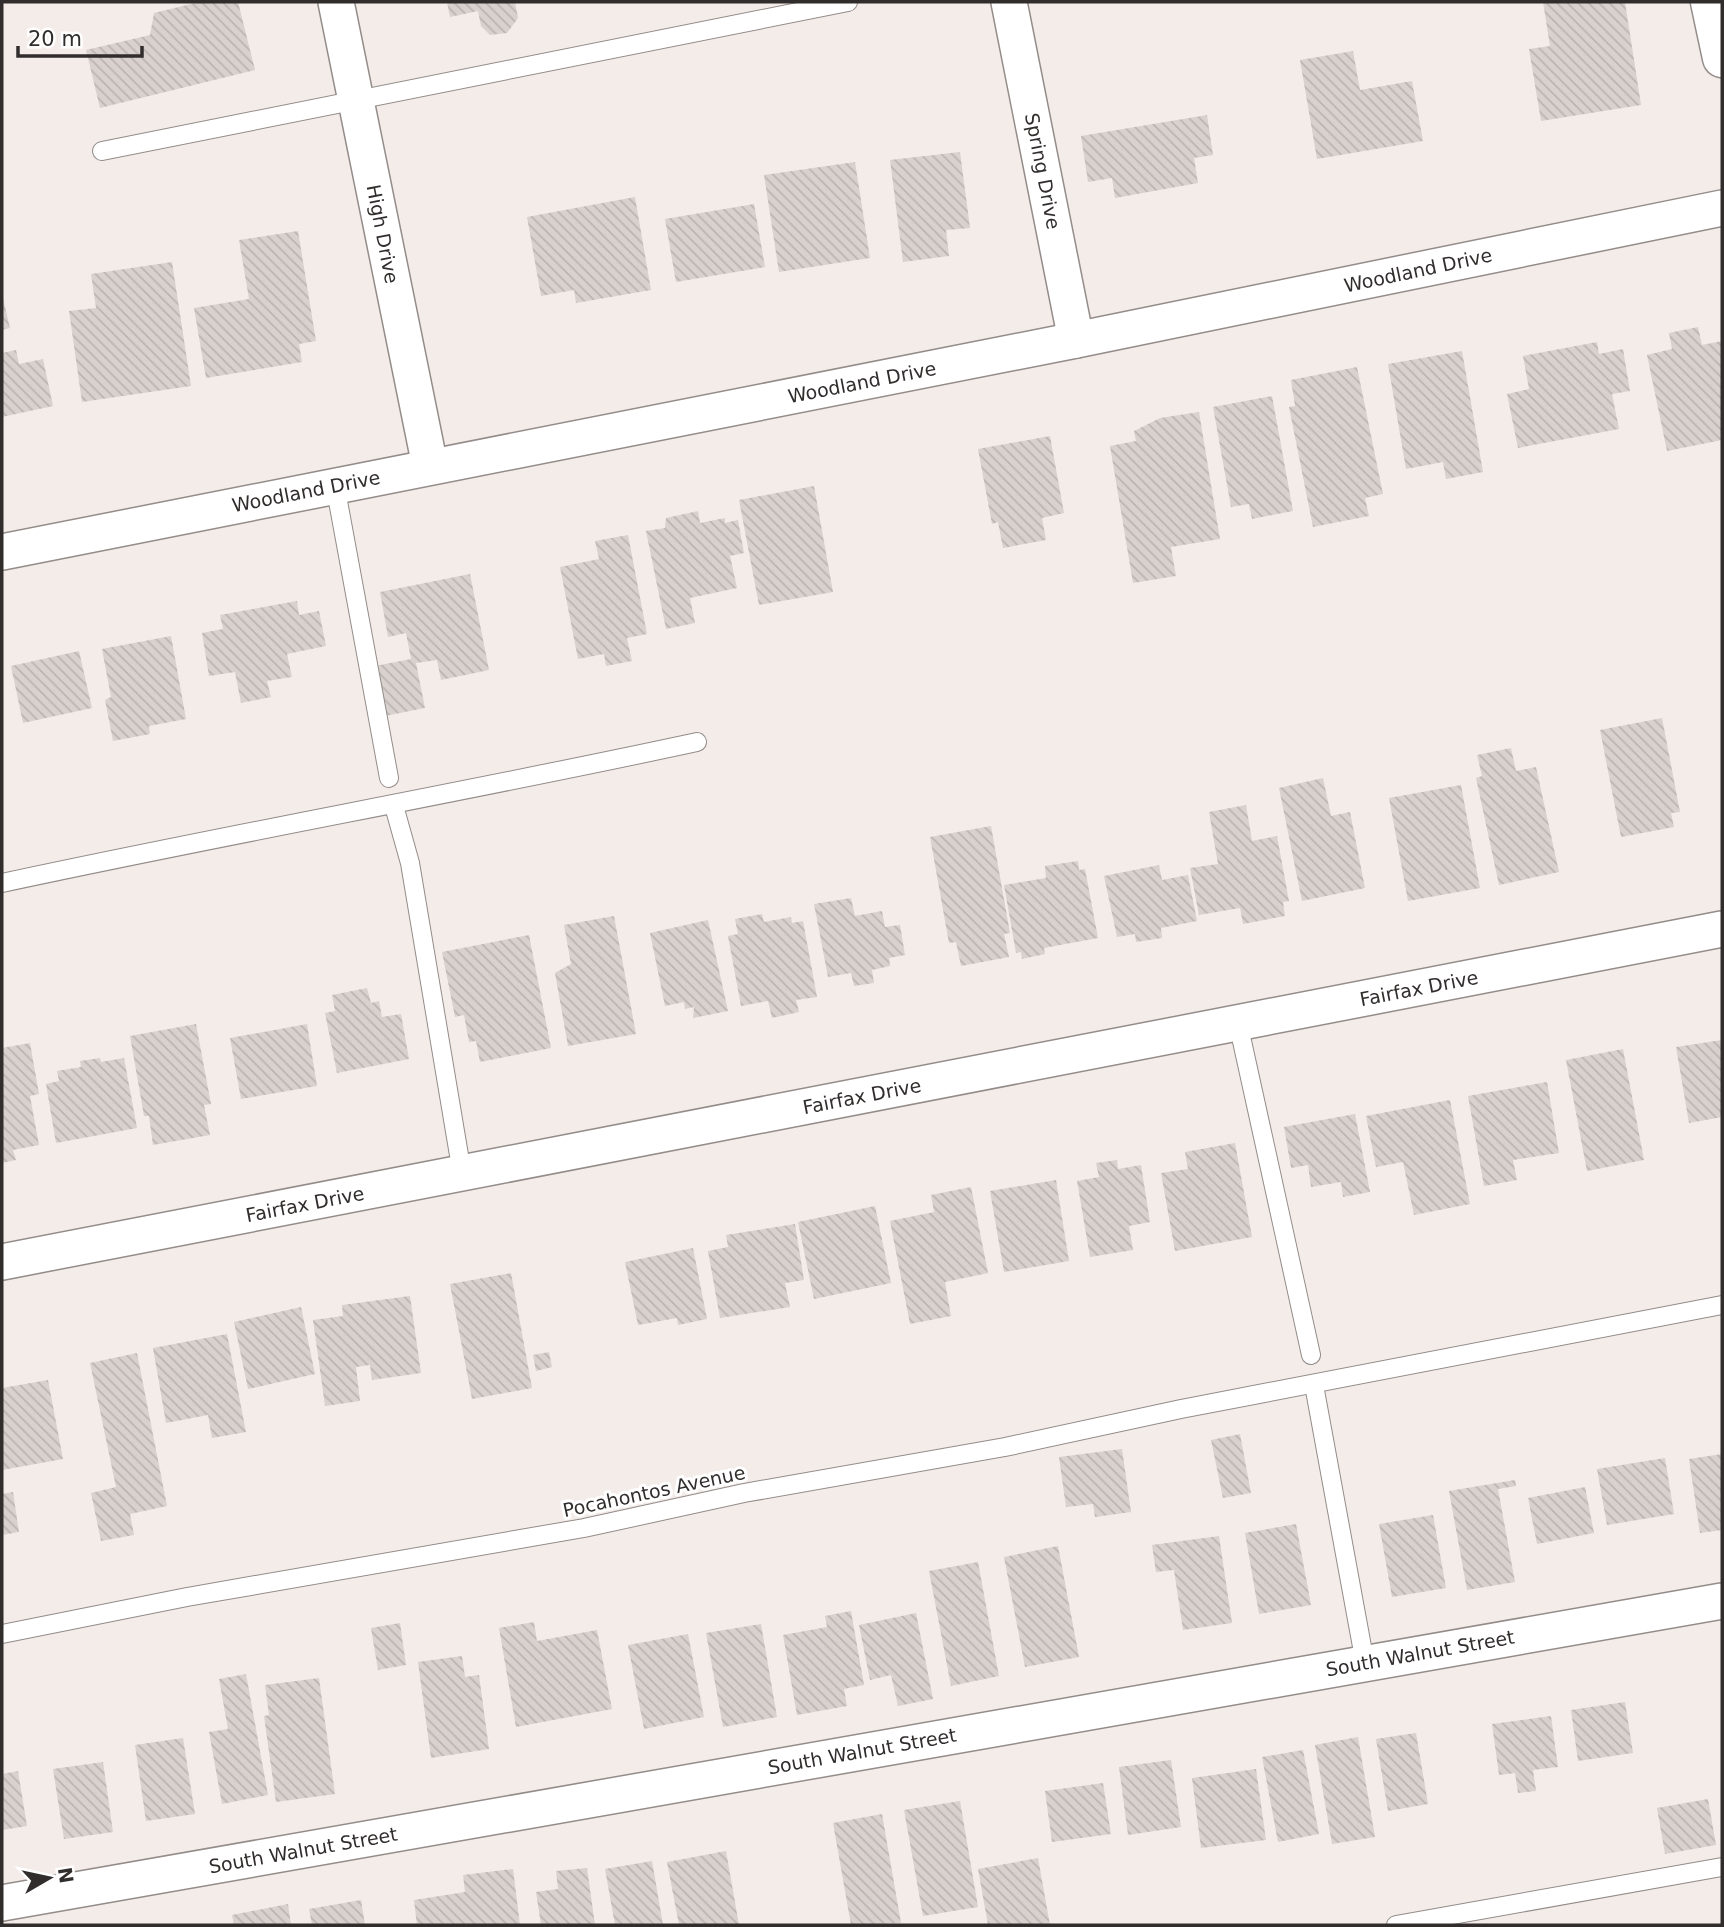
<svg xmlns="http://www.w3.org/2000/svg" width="1724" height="1927" font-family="'DejaVu Sans',sans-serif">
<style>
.building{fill:url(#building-back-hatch)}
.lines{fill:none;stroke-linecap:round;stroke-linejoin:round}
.service-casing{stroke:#938c89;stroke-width:20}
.minor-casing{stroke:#938c89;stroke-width:38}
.tertiary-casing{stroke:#938c89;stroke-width:41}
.service{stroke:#fff;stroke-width:18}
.minor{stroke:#fff;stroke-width:35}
.tertiary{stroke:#fff;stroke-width:38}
.labels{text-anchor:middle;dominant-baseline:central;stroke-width:6;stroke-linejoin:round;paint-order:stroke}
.street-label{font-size:19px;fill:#302d2c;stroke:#fff}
</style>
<defs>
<pattern id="building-back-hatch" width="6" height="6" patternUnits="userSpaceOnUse" patternTransform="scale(1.75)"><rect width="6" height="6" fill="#d9d1ce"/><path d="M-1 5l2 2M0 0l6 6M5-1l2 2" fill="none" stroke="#bbb4b1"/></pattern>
</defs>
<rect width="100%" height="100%" fill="#f4ece9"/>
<g class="building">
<polygon points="199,2 238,2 255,70 100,108 86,50 150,35 154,13"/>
<polygon points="447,2 515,2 518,18 507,33 490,35 481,26 478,11 450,17"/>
<polygon points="1543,2 1625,2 1641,105 1541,121 1529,49 1550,46"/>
<polygon points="1353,51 1360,90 1412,81 1423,141 1317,159 1300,60"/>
<polygon points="1207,115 1213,155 1194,158 1198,183 1115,198 1112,178 1088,182 1081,136"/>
<polygon points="960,152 970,228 946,230 949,256 903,262 890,160"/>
<polygon points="855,162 870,258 779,272 764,175"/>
<polygon points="635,197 651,290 576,303 574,290 541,296 527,217"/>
<polygon points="754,204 765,267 676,282 665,219"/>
<polygon points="298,231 316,341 299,344 302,362 206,378 194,308 249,299 239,240"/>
<polygon points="172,262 191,386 82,402 69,311 96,308 91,274"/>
<polygon points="2,294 10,328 2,330"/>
<polygon points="1698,327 1702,345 1722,341 1722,440 1667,451 1647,355 1672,349 1669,333"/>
<polygon points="1597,342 1599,354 1623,349 1630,391 1612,394 1619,429 1518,448 1507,394 1529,389 1523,356"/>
<polygon points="16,350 19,364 43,359 53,406 2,417 2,353"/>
<polygon points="1462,351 1483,472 1446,479 1443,462 1406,469 1388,364"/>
<polygon points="1357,367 1383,494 1365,498 1369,516 1313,527 1289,407 1295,406 1291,380"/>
<polygon points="1272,396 1293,511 1252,519 1249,504 1231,507 1213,407"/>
<polygon points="1199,412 1220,539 1171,547 1176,576 1133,583 1110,446 1136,441 1134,431 1160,418"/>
<polygon points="1050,436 1064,513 1042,518 1046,540 1003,548 998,522 992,524 978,449"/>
<polygon points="814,486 833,592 759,605 739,500"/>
<polygon points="698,511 700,523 725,518 725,523 738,520 744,553 730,556 737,588 690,598 695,623 666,629 646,531 665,528 666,518"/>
<polygon points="628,535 647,634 627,638 632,661 606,666 604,654 578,659 560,567 599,559 595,541"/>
<polygon points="470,574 489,670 441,680 437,660 416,663 425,708 385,716 375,666 411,659 406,633 388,637 380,592"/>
<polygon points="297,601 299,615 319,611 326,646 287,654 292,677 267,681 271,697 241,703 235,672 209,676 202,633 223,629 220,615"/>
<polygon points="171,636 186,719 149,726 150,734 113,741 105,700 111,697 102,649"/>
<polygon points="79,651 92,708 23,723 11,666"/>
<polygon points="1662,718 1680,812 1671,813 1674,827 1621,837 1600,730"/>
<polygon points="1511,748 1516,771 1536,767 1559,872 1499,885 1476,778 1482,776 1477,755"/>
<polygon points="1323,778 1331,816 1350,812 1365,888 1302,901 1279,788"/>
<polygon points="1461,785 1480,888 1408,901 1389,798"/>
<polygon points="1246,805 1252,841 1277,836 1289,901 1283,902 1285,916 1243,924 1240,908 1199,915 1190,868 1218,864 1209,812"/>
<polygon points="991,826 1010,933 1004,934 1009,957 961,966 956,942 949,943 930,837"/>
<polygon points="1078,861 1079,870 1085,869 1098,938 1044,948 1045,954 1022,959 1021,952 1016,953 1004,885 1046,878 1045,866"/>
<polygon points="1159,865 1162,880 1188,875 1197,921 1161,928 1162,938 1136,942 1135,934 1117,937 1104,876"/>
<polygon points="851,898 855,916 882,911 885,927 900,925 905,955 889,958 890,966 872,970 874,983 854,986 851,973 828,977 814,904"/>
<polygon points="762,914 764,922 791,917 792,923 803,921 817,997 796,1000 799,1012 772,1018 768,1001 741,1006 728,936 738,934 735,919"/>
<polygon points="614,916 636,1034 568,1046 555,973 571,964 564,925"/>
<polygon points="708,920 728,1011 693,1018 694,1007 685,1009 684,1002 665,1006 650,933"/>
<polygon points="529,935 551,1048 480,1062 476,1041 469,1042 464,1015 455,1017 442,952"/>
<polygon points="367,988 371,1003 379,1001 382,1017 401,1014 409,1059 337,1073 325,1013 335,1011 332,995"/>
<polygon points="196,1024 211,1104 204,1105 210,1135 153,1145 149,1116 144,1116 130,1036"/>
<polygon points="307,1024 317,1086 241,1099 230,1038"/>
<polygon points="1722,1040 1722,1117 1689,1123 1676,1047"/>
<polygon points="30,1043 39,1094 30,1096 39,1145 13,1150 16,1160 2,1163 2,1048"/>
<polygon points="1623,1049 1644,1160 1587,1171 1566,1060"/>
<polygon points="100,1058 101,1062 124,1058 137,1128 56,1143 46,1084 59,1081 57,1071 81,1067 80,1061"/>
<polygon points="1547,1082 1559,1153 1513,1160 1517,1180 1484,1186 1468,1096"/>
<polygon points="1450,1100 1470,1204 1414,1215 1403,1162 1376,1167 1366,1116"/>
<polygon points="1355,1114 1370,1192 1343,1197 1341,1182 1311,1187 1308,1165 1291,1168 1284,1127"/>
<polygon points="1235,1143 1252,1237 1175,1251 1161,1173 1188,1169 1185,1152"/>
<polygon points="1117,1160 1118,1169 1141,1165 1150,1222 1129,1226 1133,1250 1090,1257 1077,1181 1099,1177 1096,1163"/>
<polygon points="1056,1180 1069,1261 1004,1272 990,1191"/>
<polygon points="971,1187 988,1273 945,1282 951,1316 910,1324 890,1221 934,1212 931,1195"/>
<polygon points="875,1206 891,1283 814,1299 798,1222"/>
<polygon points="795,1224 804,1280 785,1283 790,1307 720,1318 708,1251 728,1247 726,1235"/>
<polygon points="693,1248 707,1319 678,1325 677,1318 638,1325 625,1262"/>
<polygon points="511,1273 532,1388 472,1399 450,1284"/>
<polygon points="410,1296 421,1373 372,1380 370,1365 356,1367 360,1401 325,1406 313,1320 343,1316 342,1305"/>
<polygon points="301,1307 315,1374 248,1389 234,1322"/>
<polygon points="227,1334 246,1432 212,1438 208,1415 166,1423 153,1348"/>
<polygon points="549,1352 552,1367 536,1371 533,1355"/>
<polygon points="137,1353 167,1506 130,1514 134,1535 101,1541 91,1493 116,1487 90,1363"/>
<polygon points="48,1380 63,1459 2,1470 2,1388"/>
<polygon points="1240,1434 1251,1493 1223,1498 1211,1440"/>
<polygon points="1122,1449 1131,1512 1095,1517 1093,1504 1066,1507 1059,1457"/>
<polygon points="1722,1454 1722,1530 1700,1533 1689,1459"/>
<polygon points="1665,1458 1674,1514 1607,1525 1597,1469"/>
<polygon points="1515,1480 1516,1486 1498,1489 1515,1582 1467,1590 1449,1491"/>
<polygon points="1585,1487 1594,1533 1537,1544 1528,1498"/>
<polygon points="13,1492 19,1532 2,1535 2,1494"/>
<polygon points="1433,1515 1446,1588 1392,1597 1379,1524"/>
<polygon points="1296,1524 1311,1605 1259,1614 1245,1533"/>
<polygon points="1219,1536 1232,1623 1183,1630 1174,1570 1156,1572 1152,1545"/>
<polygon points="1058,1546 1079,1657 1025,1667 1004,1557"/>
<polygon points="978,1562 999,1676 951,1686 929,1571"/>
<polygon points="851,1611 864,1685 844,1689 847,1706 797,1715 783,1635 827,1627 825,1616"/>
<polygon points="916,1613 933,1699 898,1706 891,1675 870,1680 859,1625"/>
<polygon points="534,1622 537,1641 597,1630 612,1709 516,1727 499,1628"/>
<polygon points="400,1623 406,1665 378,1670 371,1628"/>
<polygon points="761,1624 777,1717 723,1727 706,1633"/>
<polygon points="688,1634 704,1717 644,1729 628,1645"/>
<polygon points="462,1656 465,1677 479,1675 489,1749 431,1758 418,1662"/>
<polygon points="246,1674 268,1795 222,1804 209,1732 228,1729 219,1679"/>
<polygon points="319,1678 335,1794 276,1802 264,1716 269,1715 265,1685"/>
<polygon points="1625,1702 1633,1753 1578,1761 1571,1710"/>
<polygon points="1551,1716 1558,1767 1533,1770 1536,1791 1518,1793 1515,1773 1499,1775 1492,1724"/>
<polygon points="1416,1733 1428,1804 1388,1811 1376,1739"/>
<polygon points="1358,1737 1375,1837 1332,1844 1315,1745"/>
<polygon points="183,1738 195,1814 146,1821 135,1745"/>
<polygon points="1303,1750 1319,1834 1278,1842 1262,1757"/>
<polygon points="1171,1760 1181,1827 1128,1835 1119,1767"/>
<polygon points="103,1762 113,1832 64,1839 53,1769"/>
<polygon points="1256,1769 1266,1840 1201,1848 1192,1778"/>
<polygon points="18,1771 27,1826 2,1830 2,1774"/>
<polygon points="1103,1783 1111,1834 1052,1842 1045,1791"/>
<polygon points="1708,1799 1716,1845 1665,1854 1657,1808"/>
<polygon points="960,1801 978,1907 923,1916 904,1810"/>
<polygon points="882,1814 901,1923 851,1925 833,1823"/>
<polygon points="726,1851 739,1925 679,1925 667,1862"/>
<polygon points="1038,1858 1050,1925 988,1925 978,1869"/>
<polygon points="652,1861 663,1925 615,1925 605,1869"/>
<polygon points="587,1868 595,1925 541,1925 536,1892 558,1889 556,1871"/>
<polygon points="513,1869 520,1925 417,1925 414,1900 465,1892 463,1875"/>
<polygon points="361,1900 365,1925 312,1925 309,1909"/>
<polygon points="288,1904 291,1925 234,1925 232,1915"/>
</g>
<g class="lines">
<defs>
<g id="service">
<polyline points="102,151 848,2"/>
<polyline points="335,485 389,778"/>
<polyline points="394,806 410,863 462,1173"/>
<path d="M 2,883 C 233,833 466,792 697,742"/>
<polyline points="1238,1023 1311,1355"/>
<polyline points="1314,1385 1365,1663"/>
<polyline points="2,1634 187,1597 584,1528 744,1493 1005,1447 1181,1409 1722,1305"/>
<polyline points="1396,1925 1722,1867"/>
</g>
<g id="minor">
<polyline points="336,2 430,466"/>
<polyline points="1009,2 1076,340"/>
<polyline points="2,552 1076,340 1722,208"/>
<polyline points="2,1262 1722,929"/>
<polyline points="2,1903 1722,1601"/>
</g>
<polyline id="tertiary" points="1710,2 1722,58"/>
</defs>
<use href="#service" class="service-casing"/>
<use href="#minor" class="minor-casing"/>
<use href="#tertiary" class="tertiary-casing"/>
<use href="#service" class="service"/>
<use href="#minor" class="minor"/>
<use href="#tertiary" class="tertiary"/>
</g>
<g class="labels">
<g class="street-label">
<text transform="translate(1043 171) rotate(79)">Spring Drive</text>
<text transform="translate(383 234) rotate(79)">High Drive</text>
<text transform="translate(1418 270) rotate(-12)">Woodland Drive</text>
<text transform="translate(862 382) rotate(-11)">Woodland Drive</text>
<text transform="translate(306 491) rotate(-11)">Woodland Drive</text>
<text transform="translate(1419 988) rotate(-11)">Fairfax Drive</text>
<text transform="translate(862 1096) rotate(-11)">Fairfax Drive</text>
<text transform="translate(305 1204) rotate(-11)">Fairfax Drive</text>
<text transform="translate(654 1491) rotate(-12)">Pocahontos Avenue</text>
<text transform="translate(1420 1653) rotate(-10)">South Walnut Street</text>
<text transform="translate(862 1751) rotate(-10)">South Walnut Street</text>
<text transform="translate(303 1850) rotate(-10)">South Walnut Street</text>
</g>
</g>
<rect width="1724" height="1927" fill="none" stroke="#302d2c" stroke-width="7"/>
<g transform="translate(49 1878) rotate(81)" stroke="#ffffff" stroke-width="5" paint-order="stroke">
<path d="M0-5L12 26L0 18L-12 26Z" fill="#302d2c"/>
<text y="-10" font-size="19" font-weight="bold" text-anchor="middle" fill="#302d2c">N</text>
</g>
<path d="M18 46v10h124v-10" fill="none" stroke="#302d2c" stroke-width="3.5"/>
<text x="28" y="46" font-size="21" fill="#302d2c" stroke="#ffffff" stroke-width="5" paint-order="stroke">20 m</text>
</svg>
